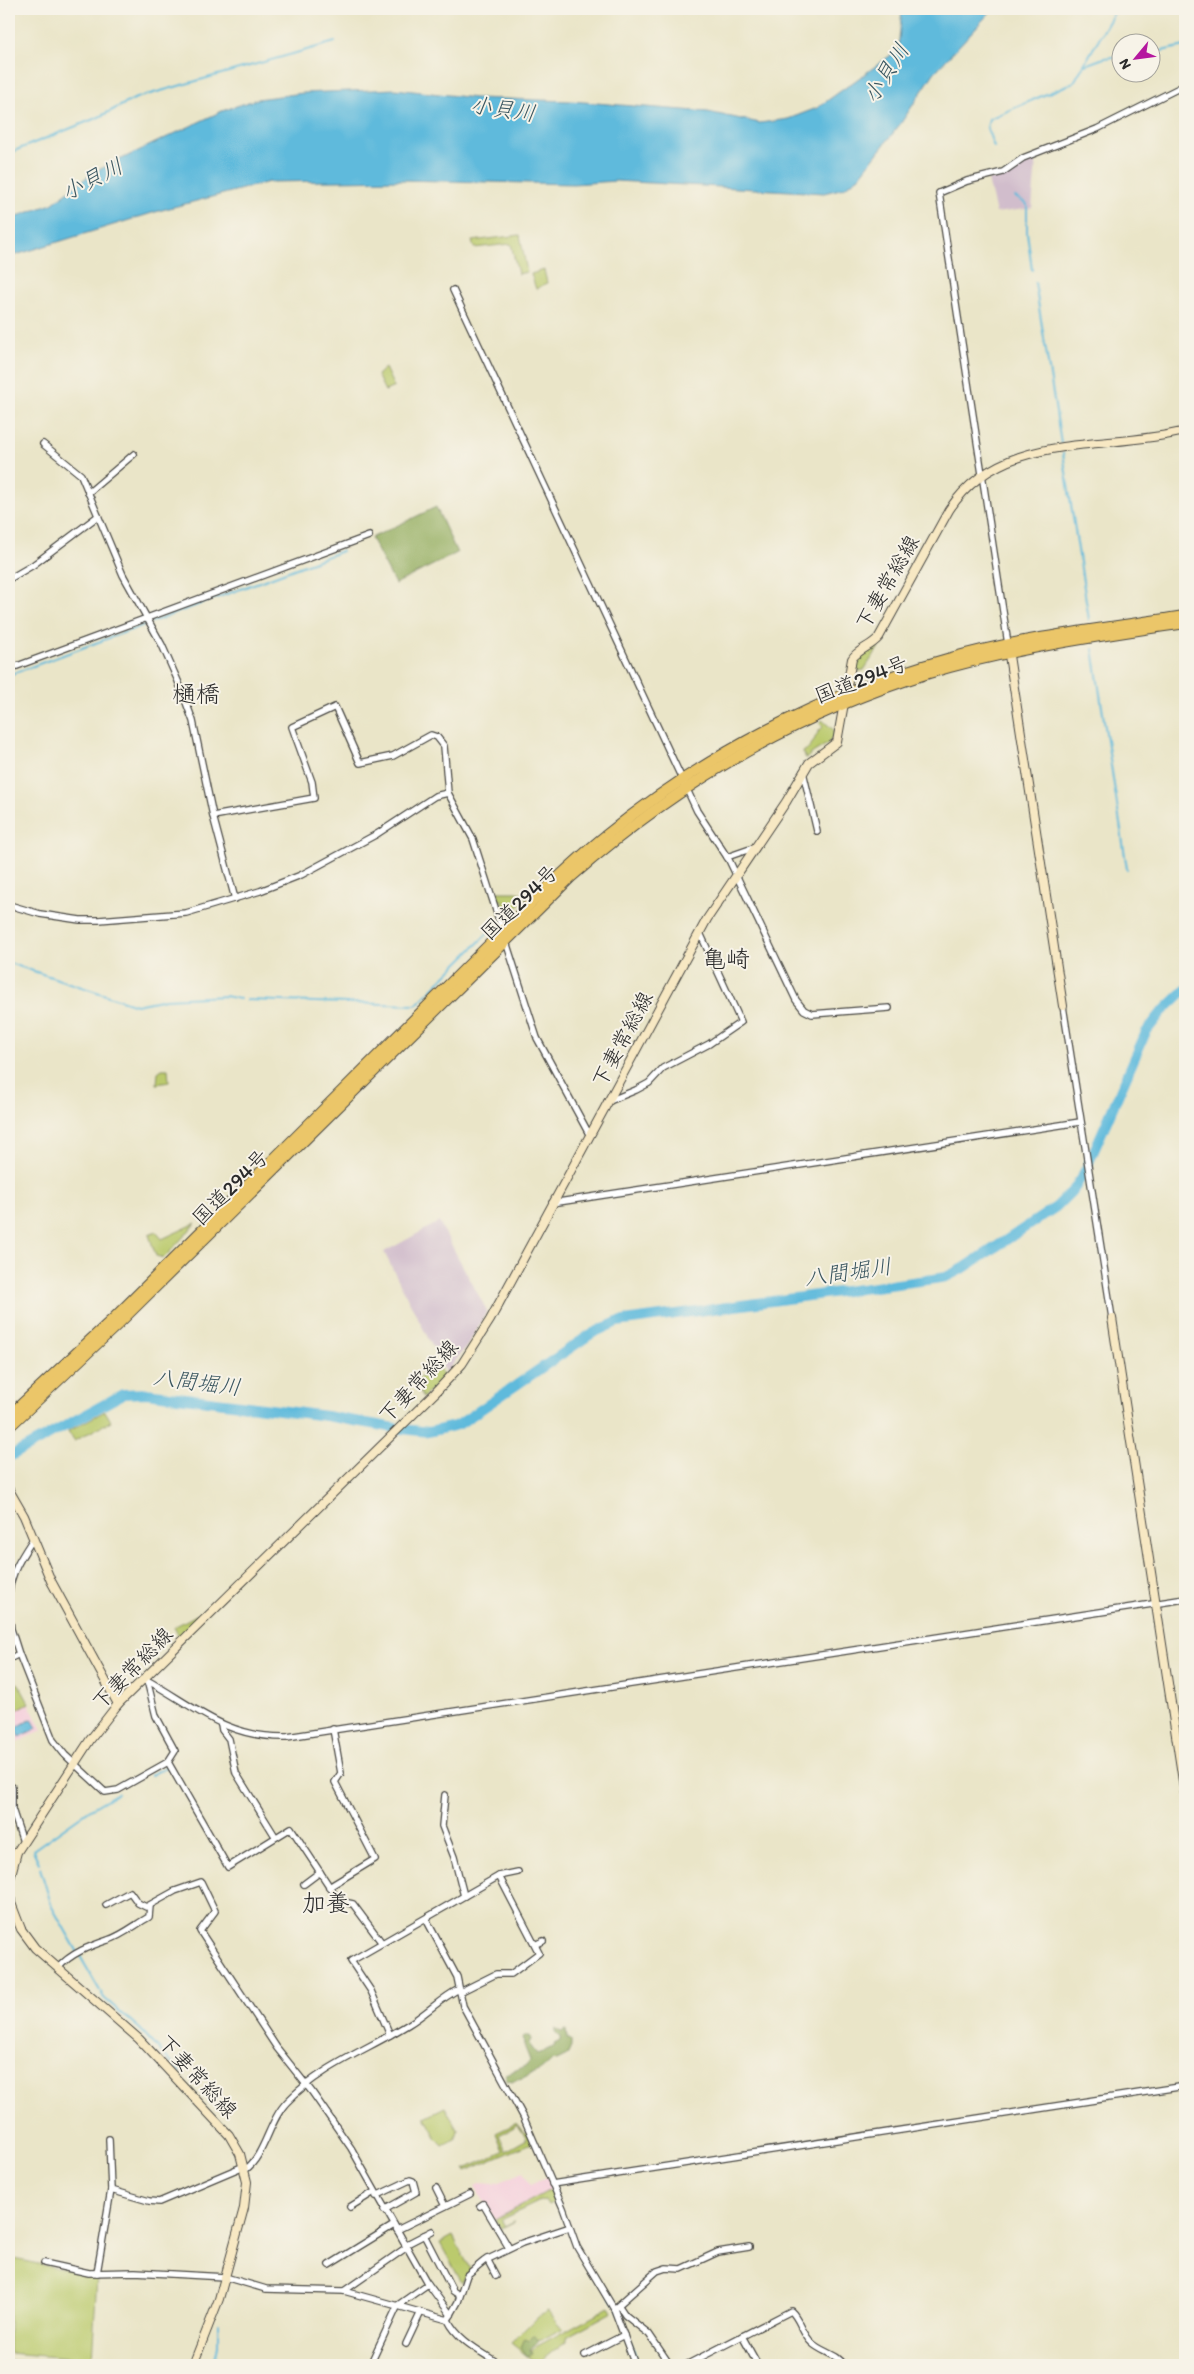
<svg xmlns="http://www.w3.org/2000/svg" width="1194" height="2374" font-family="Itim,'Klee One',sans-serif">
<style>
.built{fill:#f5cfdb}
.industrial{fill:#d1bdcc}
.green{fill:#bbca6d;stroke:#737a4c;fill-rule:evenodd}
.forest{fill:#94ae60;stroke:#606c46}
.water{fill:#5ebadc;stroke:#447284}
.lines{fill:none;stroke-linecap:round;stroke-linejoin:round}
.stream{stroke:#5ebadc;stroke-width:2}
.river{stroke:#5ebadc;stroke-width:10}
.street-casing{stroke:#484743;stroke-width:8}
.secondary-casing{stroke:#484743;stroke-width:10}
.highway-casing{stroke:#484743;stroke-width:12}
.street{stroke:#fff;stroke-width:5.5}
.secondary{stroke:#f7e8c3;stroke-width:8}
.highway{stroke:#ebc669;stroke-width:10}
.labels{text-anchor:middle;dominant-baseline:central;stroke-width:4;stroke-linejoin:round;paint-order:stroke}
.street-label{font-size:21px;fill:#2b2b2b;stroke:#f7f3e8}
.water-label{font-size:22px;font-style:italic;fill:#3a5660;stroke:#f7f3e8}
.quarter-label{font-size:24px;fill:#2b2b2b;stroke:#f7f3e8}
</style>
<rect width="100%" height="100%" fill="#f7f3e8"/>
<filter id="ink" filterUnits="userSpaceOnUse"><feTurbulence type="fractalNoise" baseFrequency=".02" numOctaves="2"/><feDisplacementMap in="SourceGraphic" scale="10" xChannelSelector="R" yChannelSelector="G"/><feConvolveMatrix kernelMatrix="1 2 1 2 8 2 1 2 1" color-interpolation-filters="sRGB"/></filter>
<filter id="wash" filterUnits="userSpaceOnUse"><feTurbulence type="fractalNoise" baseFrequency=".0096" numOctaves="4" result="noise"/><feDisplacementMap in="SourceGraphic" scale="20" xChannelSelector="R" yChannelSelector="G"/><feGaussianBlur stdDeviation="1.12" result="paint"/><feColorMatrix in="noise" values="0 0 0 0 0 0 0 0 0 0 0 0 0 0 0 0 0 1.4 0 .05"/><feComposite in="paint" operator="in"/></filter>
<g filter="url(#wash)">
<rect width="100%" height="100%" fill="#eae5c8"/>
<g class="built">
<polygon points="18,1683 42,1730 9,1747 9,1687"/>
<polygon points="523,2172 530,2185 549,2176 554,2188 495,2220 475,2186 480,2183 494,2184"/>
</g>
<g class="industrial">
<polygon points="1033,158 1036,163 1032,208 996,213 988,180 1005,176"/>
<polygon points="439,1222 487,1311 467,1346 446,1373 384,1252"/>
</g>
<g class="green">
<polygon points="520,235 527,272 518,274 511,244 474,248 472,241"/>
<polygon points="544,270 547,283 536,289 531,274"/>
<polygon points="385,368 394,387 385,391 377,375"/>
<polygon points="879,647 864,670 859,671 853,668 857,657"/>
<path d="M 822,720 L 835,731 C 832,747 816,747 806,759 L 803,752 C 816,745 813,735 823,727 L 819,723 Z"/>
<polygon points="493,892 516,892 529,894 511,915 504,918 499,908 504,901 496,900"/>
<polygon points="162,1069 168,1069 169,1082 157,1084 158,1072"/>
<polygon points="196,1223 164,1258 156,1256 149,1235 156,1232 162,1239"/>
<polygon points="439,1368 444,1377 423,1398 414,1381"/>
<polygon points="105,1411 111,1421 74,1441 68,1431"/>
<polygon points="206,1610 179,1637 174,1627"/>
<polygon points="18,1683 29,1703 13,1712 9,1708 9,1687"/>
<polygon points="445,2107 458,2130 456,2139 443,2145 437,2139 425,2117"/>
<path d="M 517,2123 L 524,2132 L 528,2133 L 532,2143 L 466,2171 L 465,2169 L 503,2152 L 496,2133 ZM 518,2125 L 527,2139 L 506,2151 L 499,2135 Z"/>
<polygon points="550,2190 554,2202 548,2205 545,2200 540,2201 501,2220 505,2226 515,2221 501,2228 495,2220"/>
<polygon points="453,2236 470,2269 462,2283 440,2243"/>
<polygon points="9,2258 97,2276 92,2360 9,2353"/>
<polygon points="609,2307 612,2312 566,2337 566,2341 537,2364 511,2343 537,2317 548,2311 563,2328 543,2339 525,2341 523,2345 530,2350"/>
</g>
<g class="forest">
<polygon points="436,507 457,553 395,584 371,538"/>
<path d="M 555,2029 L 561,2032 L 566,2030 L 567,2038 L 571,2040 L 571,2047 L 567,2056 L 557,2061 L 552,2060 L 541,2070 L 512,2082 L 506,2080 L 506,2074 L 526,2066 L 530,2061 C 528,2053 521,2043 524,2036 L 530,2036 L 531,2040 L 529,2044 L 537,2054 L 555,2046 L 554,2044 L 560,2041 L 560,2037 L 555,2033 Z"/>
<polygon points="534,2335 539,2341 530,2349 532,2354 527,2356 521,2347 525,2338 530,2340"/>
</g>
<g class="water">
<polygon points="902,9 993,9 934,73 901,123 859,177 844,188 824,193 616,181 573,184 401,180 269,182 162,210 9,257 9,219 52,204 92,173 222,111 257,99 303,93 395,89 475,98 571,101 708,112 760,123 788,119 817,108 898,50"/>
<polygon points="32,1719 37,1728 20,1737 15,1728"/>
</g>
<g class="lines">
<g class="stream">
<polyline points="1152,53 1185,46"/>
<polyline points="1085,65 1104,58 1122,56"/>
<polyline points="994,147 987,128 989,119 1074,82 1116,9"/>
<polyline points="9,153 99,117 136,98 335,42"/>
<polyline points="1015,197 1027,204 1027,232 1032,270"/>
<polyline points="1035,283 1061,443"/>
<polyline points="1063,453 1089,620"/>
<polyline points="152,622 342,551"/>
<polyline points="1093,649 1127,869"/>
<polyline points="9,675 147,624"/>
<polyline points="9,963 136,1005 165,999 225,996 240,999"/>
<polyline points="247,1000 416,1005 494,927"/>
<polyline points="151,1677 163,1666"/>
<polyline points="151,1775 168,1766"/>
<polyline points="39,1863 33,1850 92,1808 118,1793"/>
<polyline points="40,1868 52,1907 104,1998 140,2029 180,2072"/>
<polyline points="610,2295 616,2305"/>
<polyline points="618,2309 639,2365"/>
<polyline points="9,2361 40,2365"/>
<polyline points="214,2365 218,2346 218,2323"/>
</g>
<g class="river">
<polyline points="402,1429 429,1432 458,1425 591,1334 617,1322 934,1279 946,1277 964,1268 1056,1207 1075,1188 1086,1169 1146,1032 1161,1013 1185,990"/>
<polyline points="9,1457 123,1394 146,1393 326,1416 395,1428"/>
</g>
</g>
</g>
<g filter="url(#ink)">
<g class="lines">
<defs>
<g id="street">
<polyline points="453,290 697,811 729,860 796,1000 804,1010 812,1014 889,1008"/>
<polyline points="43,444 81,475 123,575 162,645 178,681 193,721 213,816 235,899"/>
<polyline points="88,493 134,454"/>
<polyline points="9,579 33,565 98,516"/>
<polyline points="1008,644 939,193 967,181 1003,172 1023,158 1097,129 1185,85"/>
<polyline points="9,669 369,536"/>
<polyline points="803,772 817,831"/>
<polyline points="213,816 314,798 312,782 292,727 335,707 360,763 393,756 431,735 437,737 444,746 448,793"/>
<polyline points="727,857 753,848"/>
<polyline points="9,905 40,914 80,920 99,920 186,913 260,891 301,875 377,834 435,796 448,793 473,839 537,1038 589,1134"/>
<polyline points="1063,1006 1112,1318"/>
<polyline points="607,1102 636,1090 649,1083 663,1068 709,1044 741,1022 700,933"/>
<polyline points="552,1203 1080,1122"/>
<path d="M 9,1593 C 11,1572 22,1556 33,1539"/>
<polyline points="9,1613 11,1629 19,1654 53,1740 65,1755 105,1792 118,1790 168,1762 175,1751 156,1716 147,1680"/>
<polyline points="9,1659 19,1654"/>
<path d="M 143,1678 C 195,1706 224,1738 287,1737 L 1185,1599"/>
<polyline points="221,1724 222,1730 229,1739 236,1773 275,1836"/>
<polyline points="168,1762 228,1867 291,1828 339,1901 353,1904 382,1943"/>
<polyline points="12,1787 12,1809 23,1842"/>
<polyline points="445,1795 442,1826 454,1857 464,1896"/>
<polyline points="304,1884 320,1872"/>
<polyline points="329,1887 375,1859 335,1782 341,1773 333,1729"/>
<polyline points="106,1905 130,1892 138,1903 146,1907 175,1891 201,1882 215,1911 200,1931 277,2048 312,2092 351,2148 426,2281 451,2315"/>
<polyline points="426,1919 457,1977 463,2006 523,2116 563,2208 577,2247 614,2309 635,2365"/>
<polyline points="537,1944 543,1941"/>
<path d="M 58,1968 C 71,1953 90,1946 108,1940 C 122,1936 136,1924 149,1917 L 150,1906"/>
<polyline points="460,1992 496,1974 511,1974 539,1953 499,1876"/>
<polyline points="390,2035 371,1991 351,1961 499,1876 518,1872"/>
<polyline points="109,2139 111,2190"/>
<path d="M 245,2170 C 265,2156 269,2120 287,2102 C 321,2066 367,2050 409,2024 C 426,2014 441,1998 459,1989"/>
<polyline points="552,2184 1185,2086"/>
<polyline points="436,2188 445,2206"/>
<polyline points="376,2196 410,2180 413,2181 416,2192 384,2210"/>
<polyline points="480,2206 483,2204 509,2248"/>
<polyline points="350,2207 374,2192"/>
<polyline points="397,2230 470,2194"/>
<polyline points="424,2235 453,2291 459,2295"/>
<polyline points="405,2245 432,2231"/>
<polyline points="487,2259 496,2276"/>
<path d="M 44,2263 L 89,2273 L 135,2272 L 225,2277 L 266,2289 L 344,2291 L 448,2320 C 458,2341 482,2352 501,2365"/>
<polyline points="329,2265 394,2225"/>
<polyline points="97,2273 111,2190 149,2201 159,2202 244,2166"/>
<polyline points="344,2291 407,2247"/>
<polyline points="619,2306 625,2315 649,2334 670,2365"/>
<polyline points="614,2309 657,2271 666,2268 681,2269 718,2252 749,2247"/>
<polyline points="449,2318 458,2302 467,2275 484,2261 522,2243 570,2227"/>
<polyline points="742,2336 758,2365"/>
<polyline points="406,2344 421,2312"/>
<polyline points="585,2355 624,2335"/>
<polyline points="370,2365 398,2305 428,2284"/>
<path d="M 686,2365 L 791,2311 C 800,2319 802,2334 812,2343 C 821,2352 838,2354 844,2365"/>
</g>
<g id="secondary">
<polyline points="1008,649 1063,1006"/>
<polyline points="1112,1318 1185,1794"/>
<polyline points="9,1490 24,1516 51,1581 118,1704"/>
<path d="M 193,2365 L 219,2299 L 244,2208 L 247,2182 L 240,2154 L 229,2135 L 139,2039 L 35,1948 L 21,1929 L 11,1903 L 9,1882 L 17,1852 L 90,1740 L 118,1704 L 435,1393 L 462,1364 L 490,1320 L 707,919 L 786,802 L 809,763 L 837,742 L 852,659 C 858,649 871,647 879,637 L 949,510 C 1002,429 1104,452 1185,431"/>
</g>
<g id="highway">
<path d="M 9,1416 L 113,1319 L 534,900 C 557,879 579,857 604,837 C 703,756 824,693 947,659 C 1025,637 1106,628 1185,616"/>
<path d="M 9,1427 L 118,1324 L 571,877 C 676,785 795,714 929,673 C 1013,648 1100,636 1185,623"/>
</g>
</defs>
<use href="#street" class="street-casing"/>
<use href="#secondary" class="secondary-casing"/>
<use href="#highway" class="highway-casing"/>
<use href="#street" class="street"/>
<use href="#secondary" class="secondary"/>
<use href="#highway" class="highway"/>
</g>
</g>
<g class="labels">
<g class="street-label">
<text transform="translate(887 582) rotate(-60)">下妻常総線</text>
<text transform="translate(861 679) rotate(-21)">国道294号</text>
<text transform="translate(519 902) rotate(-44)">国道294号</text>
<text transform="translate(622 1039) rotate(-62)">下妻常総線</text>
<text transform="translate(230 1187) rotate(-45)">国道294号</text>
<text transform="translate(418 1381) rotate(-47)">下妻常総線</text>
<text transform="translate(132 1668) rotate(-46)">下妻常総線</text>
<text transform="translate(198 2076) rotate(47)">下妻常総線</text>
</g>
<g class="water-label">
<text transform="translate(886 73) rotate(-58)">小貝川</text>
<text transform="translate(503 109) rotate(8)">小貝川</text>
<text transform="translate(92 179) rotate(-27)">小貝川</text>
<text transform="translate(848 1272) rotate(-8)">八間堀川</text>
<text transform="translate(197 1382) rotate(7)">八間堀川</text>
</g>
<g class="quarter-label">
<text x="196" y="693">樋橋</text>
<text x="726" y="958">亀崎</text>
<text x="326" y="1902">加養</text>
</g>
</g>
<rect width="1194" height="2374" fill="none" stroke="#f7f3e8" stroke-width="30"/>
<g transform="translate(1136 58) rotate(241)"><circle r="24" fill="#f7f3e8" stroke="#a5a39c"/>
<path d="M0-4L9 19L0 12L-9 19Z" fill="#b5179e"/>
<text y="-8" font-size="14" font-weight="bold" text-anchor="middle" fill="#2b2b2b">N</text>
</g>
</svg>
